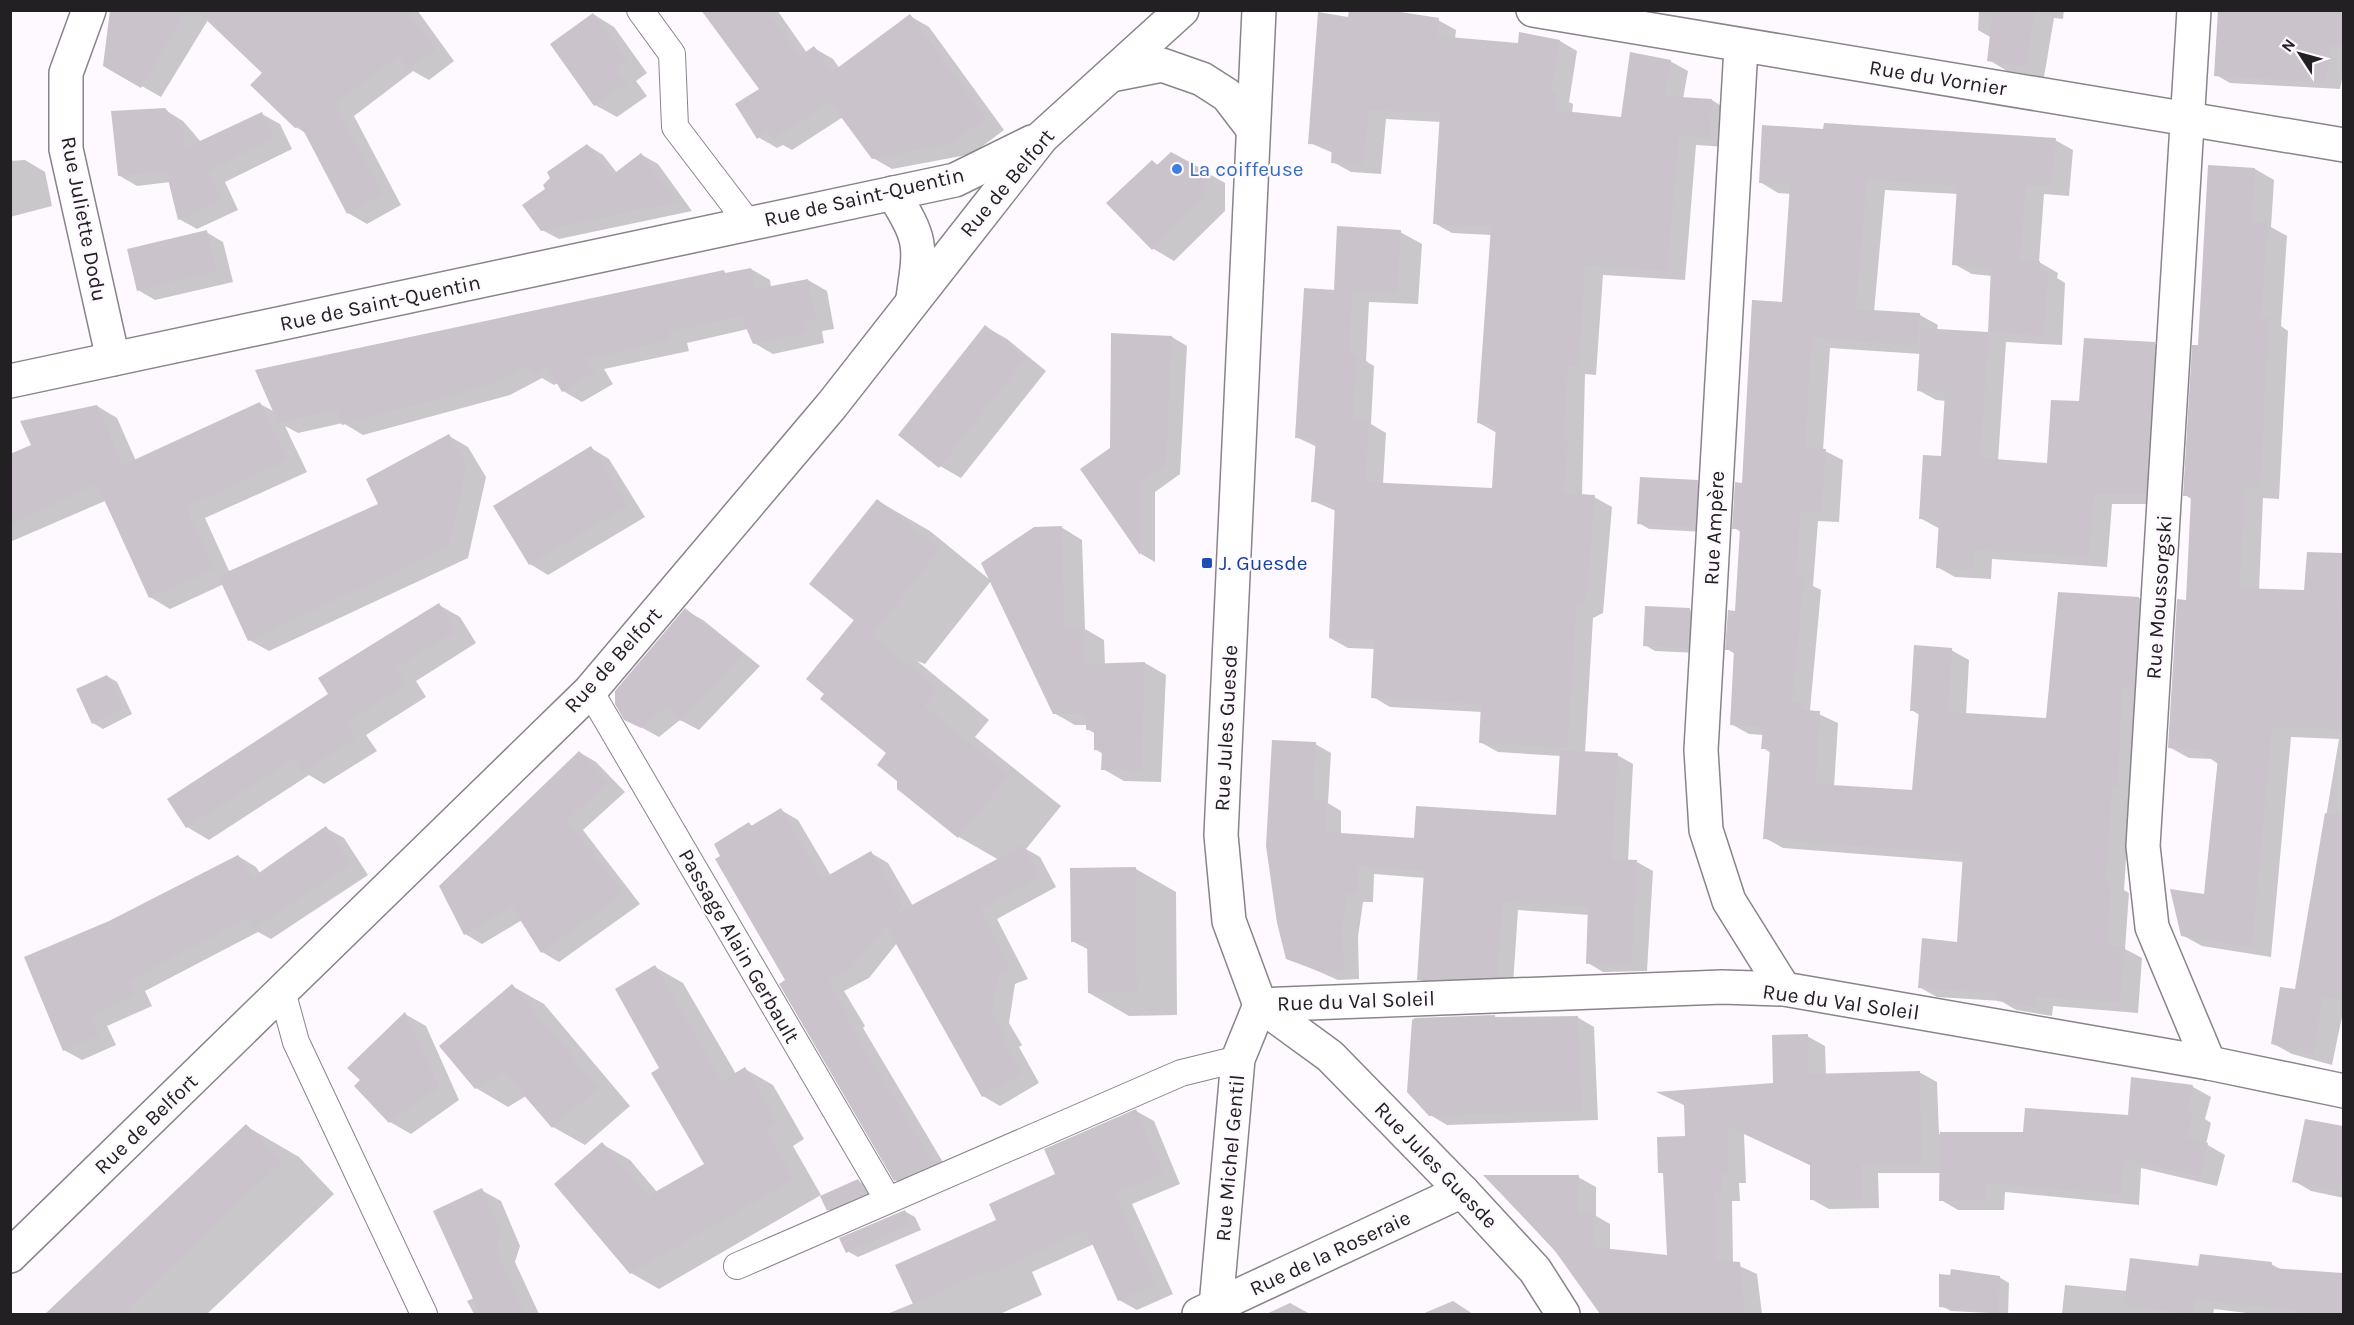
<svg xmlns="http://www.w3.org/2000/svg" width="2354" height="1325" font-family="Karla,sans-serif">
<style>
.shadow{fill:#0003;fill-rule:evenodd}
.building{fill:#cac3cc}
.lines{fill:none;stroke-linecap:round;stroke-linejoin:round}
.lane-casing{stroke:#8a838c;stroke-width:28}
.street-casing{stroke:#8a838c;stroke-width:36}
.lane{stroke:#fff;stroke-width:26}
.street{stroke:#fff;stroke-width:33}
.shop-dot{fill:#3f7fe0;stroke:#fdf9fe;stroke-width:2}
.transit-dot{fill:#1a4fb4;stroke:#fdf9fe;stroke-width:2}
.labels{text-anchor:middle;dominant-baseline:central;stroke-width:4.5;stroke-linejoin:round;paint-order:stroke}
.street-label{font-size:21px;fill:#232023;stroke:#fdf9fe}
.shop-label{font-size:21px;fill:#366cbe;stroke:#fdf9fe;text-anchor:start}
.transit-label{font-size:21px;fill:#164399;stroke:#fdf9fe;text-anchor:start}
</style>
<rect width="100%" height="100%" fill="#fdf9fe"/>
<g class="shadow">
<polygon points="127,10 417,10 454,61 429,80 413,71 354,116 401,205 367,224 348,213 307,134 296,127 264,72 208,20 161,97 105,65"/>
<polygon points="703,10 777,10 807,53 814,48 833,59 840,69 910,16 929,27 1004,130 972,154 892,169 873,158 843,117 792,150 783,145 777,148 758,137 761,89"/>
<polygon points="1979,10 2064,10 2063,19 2054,18 2044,77 2007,71 1989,60 1992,38 1978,30"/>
<polygon points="2219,10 2344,10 2344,68 2340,89 2230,83 2216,75"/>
<polygon points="593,14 614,27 647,73 636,81 647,96 617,117 595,105"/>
<polygon points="1349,18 1438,20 1456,30 1455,39 1520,45 1560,41 1577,51 1569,102 1573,104 1572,114 1622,119 1670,61 1688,71 1683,99 1712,100 1729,111 1727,147 1696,145 1685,280 1603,275 1596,375 1585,374 1582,496 1594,497 1612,507 1603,613 1593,618 1585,753 1617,755 1633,764 1628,861 1637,862 1653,871 1647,971 1603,972 1588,963 1590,915 1518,910 1513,985 1434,988 1419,979 1425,878 1374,874 1373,902 1363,902 1358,937 1359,979 1338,980 1288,958 1315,744 1331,753 1328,803 1341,811 1341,835 1415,839 1558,816 1561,756 1498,752 1480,742 1482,712 1390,707 1373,697 1375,649 1348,648 1330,638 1336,511 1313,501 1317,447 1296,437 1335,291 1400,232 1422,244 1418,304 1369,302 1366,361 1374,366 1371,424 1386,433 1383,484 1494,490 1497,433 1479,423 1492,235 1452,233 1434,223 1441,122 1386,119 1381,174 1351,172 1333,162 1333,153 1310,143"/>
<polygon points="165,110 183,121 201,142 262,114 280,124 292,149 225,182 238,210 197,229 179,219 171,182 137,186 120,176"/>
<path d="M 2055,140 L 2073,150 L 2069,196 L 2044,194 L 2039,262 L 2058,273 L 2057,278 L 2065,283 L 2062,345 L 2006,342 L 1998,461 L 2048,465 L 2080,403 L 2154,344 L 2172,354 L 2163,504 L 2112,504 L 2107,567 L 1992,559 L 1991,579 L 1955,577 L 1937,567 L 1940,529 L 1920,518 L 1943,458 L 1946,401 L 1936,400 L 1918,390 L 1921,354 L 1830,348 L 1823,450 L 1843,460 L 1839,522 L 1818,521 L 1813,586 L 1821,590 L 1810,710 L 1838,723 L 1834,787 L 1914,792 L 1920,715 L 1911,710 L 1951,650 L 1969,660 L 1966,715 L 2047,720 L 2059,593 L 2139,598 L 2157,609 L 2130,796 L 2124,890 L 2129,893 L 2125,949 L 2142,958 L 2138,1013 L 2053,1006 L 2052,1016 L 2016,1010 L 2001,1001 L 1937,997 L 1919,987 L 1958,944 L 1964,862 L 1783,848 L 1765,838 L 1771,753 L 1763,748 L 1764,735 L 1749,734 L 1731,724 L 1735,654 L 1727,649 L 1736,612 L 1741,532 L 1734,528 L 1783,303 L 1791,194 L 1778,193 L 1760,182 ZM 1885,190 L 1958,194 L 1954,264 L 1972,274 L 1992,276 L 1989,333 L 1937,330 L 1938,325 L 1920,315 L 1874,312 Z"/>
<polygon points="587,145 603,155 617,173 642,155 658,164 692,211 559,239 542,230 547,189"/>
<polygon points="25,160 45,172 52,206 10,217 10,161"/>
<polygon points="1152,161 1159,166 1204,171 1225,183 1225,211 1174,261 1152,248"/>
<polygon points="2209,166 2255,169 2274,180 2271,227 2287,236 2281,326 2288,331 2279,499 2263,498 2259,590 2305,592 2308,554 2344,555 2344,1007 2332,1065 2292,1054 2272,1043 2297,991 2339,739 2291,737 2271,957 2202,946 2182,935 2172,891 2206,896 2218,764 2211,759 2189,758 2169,747 2187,602 2193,500 2185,495 2199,347"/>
<polygon points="206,232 223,242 233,282 155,300 138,290"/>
<polygon points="751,269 770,280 771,287 808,280 827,291 834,329 822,331 824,343 773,354 754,343 748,329 687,343 689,351 604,369 613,384 582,402 563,391 558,383 554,385 542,378 510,395 363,435 343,423 298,433 285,426 307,472 205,518 230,573 381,505 449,436 468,447 486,477 468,558 269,651 249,640 224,584 170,609 150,597 105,501 10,542 10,456 33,446 97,406 117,418 136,461 260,404 275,412 724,272 728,274"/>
<polygon points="986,327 1007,339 1046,371 961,478 940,466"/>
<polygon points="1112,335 1172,337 1187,346 1180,474 1155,492 1155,562 1141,554 1082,469 1111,449"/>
<polygon points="591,448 609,459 645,517 548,575 530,564"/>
<polygon points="1697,482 1707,488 1705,532 1649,529 1639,523"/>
<polygon points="878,501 930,531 990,580 1061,527 1082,540 1085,629 1104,640 1105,665 1145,663 1166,675 1161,782 1124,781 1103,769 1103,754 1095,749 1096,734 1087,729 1087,725 1075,725 1054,713 991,581 925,664 917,661 989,720 975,737 1061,806 1026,849 1040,857 1056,887 997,919 1028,979 1015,984 1009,1023 1022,1045 1019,1047 1039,1083 1000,1106 983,1096 897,943 869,978 844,991 865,1026 863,1028 950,1174 913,1190 895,1180 787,981 749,824 753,826 781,810 798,820 831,876 871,853 888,863 913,906 999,860 959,837 898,781 888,753 827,693 854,622"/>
<polygon points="439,605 460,617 476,643 416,681 426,697 366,735 377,751 324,784 309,775 209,840 187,827 169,799 331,694"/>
<polygon points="685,610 703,620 760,666 699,730 680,720 659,737 626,719"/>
<polygon points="1690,610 1700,616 1698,653 1655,651 1645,645"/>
<polygon points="107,676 117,682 132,714 103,729 93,723"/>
<polygon points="579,752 596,762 625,792 583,830 640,904 559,962 542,952 522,920 482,944 465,934"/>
<polygon points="326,828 344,838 368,875 271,939 258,932 145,991 152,1006 107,1026 116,1045 82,1060 64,1050 110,922 238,856 256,867 260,873"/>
<polygon points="1136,869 1176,892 1177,1015 1129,1016 1089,993 1089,950 1072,941"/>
<polygon points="655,967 683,983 736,1074 745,1069 773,1085 804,1139 793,1146 821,1195 659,1289 631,1273 557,1184 602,1144 630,1160 657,1192 706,1164 661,1068"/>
<polygon points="512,986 544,1004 630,1106 585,1145 553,1127 526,1096 508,1107 476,1088"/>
<polygon points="405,1014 426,1026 459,1100 411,1134 390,1122"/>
<polygon points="1494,1016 1500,1019 1577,1017 1594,1027 1598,1120 1447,1125 1430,1115"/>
<polygon points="1807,1036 1825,1046 1826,1075 1919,1072 1937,1082 1939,1134 2024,1134 2129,1117 2133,1079 2193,1087 2211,1097 2205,1119 2211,1123 2206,1144 2225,1155 2217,1186 2141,1168 2139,1205 2005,1192 2004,1210 1958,1210 1941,1200 1941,1173 1878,1173 1879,1208 1829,1209 1811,1199 1812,1166 1744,1134 1746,1183 1739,1183 1740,1201 1732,1201 1733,1263 1757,1274 1762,1314 1602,1314 1567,1264 1486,1177 1578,1177 1596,1187 1596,1216 1610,1224 1610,1251 1668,1256 1665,1175 1660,1172 1686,1137 1686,1106 1661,1093 1774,1085"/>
<polygon points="1136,1111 1154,1121 1180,1184 1132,1204 1173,1294 1137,1310 1119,1300 1094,1244 1032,1272 1042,1295 1000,1314 887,1314 914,1303 998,1221"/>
<polygon points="2306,1121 2344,1128 2344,1198 2311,1191 2294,1181"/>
<polygon points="246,1126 299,1157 334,1194 207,1314 54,1314 51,1311"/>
<polygon points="858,1181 869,1187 876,1199 839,1215 828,1209"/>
<polygon points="481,1190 501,1201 520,1246 515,1262 539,1314 474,1314 467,1301 474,1298"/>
<polygon points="904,1211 915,1217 921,1230 858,1257 847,1251"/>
<polygon points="2271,1264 2282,1270 2344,1274 2344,1314 2255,1314 2214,1309 2213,1314 2062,1314 2065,1285 2128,1291 2200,1267"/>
<polygon points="1999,1277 2009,1283 2008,1314 1951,1311 1940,1305"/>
<polygon points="1453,1301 1473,1314 1422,1314"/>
<polygon points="1290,1303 1310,1314 1266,1314"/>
</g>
<g class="building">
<polygon points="110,10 187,10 141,88 103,66"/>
<polygon points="196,10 407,10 436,50 408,70 399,56 335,104 383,194 347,214 301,126 295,128 250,85 262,73"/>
<polygon points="701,10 767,10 800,56 814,46 832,72 910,14 986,119 952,143 872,159 830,102 772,140 767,132 757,139 735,104 759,89"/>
<polygon points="1349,10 1388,10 1439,18 1437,36 1518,43 1519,32 1560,40 1551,92 1556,93 1554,110 1621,117 1630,52 1671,60 1665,96 1712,99 1710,138 1679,136 1667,271 1585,266 1579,366 1568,365 1564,437 1568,441 1564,493 1595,495 1586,603 1576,608 1568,748 1479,743 1481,704 1371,698 1374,641 1329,638 1335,503 1311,502 1316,439 1295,438 1304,288 1352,291 1349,354 1357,354 1353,420 1369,421 1365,482 1492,488 1496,425 1477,423 1491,227 1433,224 1440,113 1369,110 1363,165 1331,163 1332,145 1308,144 1318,12 1348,17"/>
<polygon points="1993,10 2035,10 2026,67 1987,61"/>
<polygon points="2218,10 2343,10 2343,47 2332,45 2325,82 2214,76"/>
<polygon points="593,13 627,60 616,69 627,83 594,106 550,44"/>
<polygon points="165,108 183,129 185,148 262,112 275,138 208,172 221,200 178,220 166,171 118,176 111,111"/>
<polygon points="1824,123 2056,138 2051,187 2026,185 2020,260 2040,261 2039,271 2048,271 2044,336 1989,332 1980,458 2047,463 2051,400 2079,401 2084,338 2155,342 2146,494 2094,494 2089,557 1974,550 1973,570 1936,568 1939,520 1919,519 1923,455 1941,456 1945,393 1917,391 1921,328 1988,332 1991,268 1952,265 1957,186 1867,180 1856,309 1920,313 1917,346 1812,338 1805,447 1826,449 1821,513 1800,511 1796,578 1804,578 1792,702 1802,703 1801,710 1820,711 1816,784 1912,790 1919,711 1910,711 1914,645 1952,648 1948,712 2046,718 2058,592 2139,597 2134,687 2123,687 2117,787 2112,786 2106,881 2111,882 2107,945 2125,947 2120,1003 2036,997 2035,1007 1997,1001 1997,993 1918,988 1922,938 1957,942 1963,854 1763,839 1770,749 1761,749 1763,727 1730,725 1734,650 1725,650 1728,610 1735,611 1740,529 1732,529 1735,482 1742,483 1752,300 1782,302 1790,185 1759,183 1762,125 1823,129"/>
<polygon points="587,144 611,176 641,153 677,202 541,231 522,205 545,189 543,185 550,178 547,172"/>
<polygon points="1171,152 1204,170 1204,198 1152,250 1106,203 1152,160 1157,165"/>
<polygon points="2208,165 2255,168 2252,222 2268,223 2261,318 2269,318 2260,489 2245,488 2240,588 2304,590 2307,552 2343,553 2340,678 2343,678 2343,730 2272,727 2252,947 2181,936 2170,889 2204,894 2218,758 2204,757 2204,750 2168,748 2177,599 2186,600 2191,496 2183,496 2192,345 2198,345"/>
<polygon points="1337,226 1401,230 1397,293 1334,290"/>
<polygon points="207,230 216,272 137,291 127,249"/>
<polygon points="751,268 755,289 808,279 816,318 803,321 806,333 753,344 741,316 669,332 671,340 586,359 595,373 562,392 547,367 534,375 528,365 490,385 342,425 336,410 278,423 255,370 724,270 725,273"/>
<polygon points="985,325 1026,358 939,468 898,435"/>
<polygon points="1111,333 1172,336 1166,465 1141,483 1140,555 1080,469 1110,448"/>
<polygon points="260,402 288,460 186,507 214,569 149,598 97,484 10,525 10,454 31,445 20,421 97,405 123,465"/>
<polygon points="449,434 467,465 449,547 248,641 218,576 378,504 366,479"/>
<polygon points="591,446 628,506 529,565 493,506"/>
<polygon points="1640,477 1698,480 1695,527 1637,524"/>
<polygon points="877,499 940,549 872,635 809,584"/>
<polygon points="1062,526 1064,628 1084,627 1085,664 1145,662 1141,771 1101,770 1102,750 1094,750 1094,730 1086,730 1086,715 1053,714 981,563 1034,527"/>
<polygon points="439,603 456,631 396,668 406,685 346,723 356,739 302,772 294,759 186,828 167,799 328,694 318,678"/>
<polygon points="1645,606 1690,608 1688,648 1643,646"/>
<polygon points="685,608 743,655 680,721 669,705 641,728 624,720 615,704 615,691"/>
<polygon points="854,620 938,689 924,706 1009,775 958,838 897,789 897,781 877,765 886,753 820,699 824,694 806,679"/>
<polygon points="107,675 123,708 92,724 76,689"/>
<polygon points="1272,740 1316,742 1313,800 1326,800 1326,832 1414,838 1416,806 1556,815 1560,750 1618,753 1612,859 1637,860 1632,963 1586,964 1588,907 1503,902 1497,977 1417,980 1424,871 1359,866 1357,894 1348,893 1342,928 1344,971 1321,972 1286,959 1277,923 1266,846"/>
<polygon points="579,751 609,782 567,820 624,894 541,953 512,907 464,935 439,886"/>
<polygon points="781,808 822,879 871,851 903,906 897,913 1023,845 1040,877 981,909 1011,969 998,975 992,1012 1006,1035 1002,1037 1022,1073 982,1097 886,926 852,968 828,981 849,1016 846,1018 934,1164 894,1181 779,984 785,980 715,859 720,856 714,844 749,822 751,826"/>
<polygon points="2325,813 2343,815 2343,1000 2323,997 2313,1055 2271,1044 2280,987 2295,989"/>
<polygon points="326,826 351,864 253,930 246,919 129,981 135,996 90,1016 99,1035 63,1051 24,957 109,921 238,855 253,877"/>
<polygon points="1136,867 1137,993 1088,993 1087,942 1071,942 1070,868"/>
<polygon points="655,965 722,1081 745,1067 778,1123 766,1130 794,1179 630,1274 554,1184 602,1142 648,1196 704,1164 651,1073 659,1068 615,989"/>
<polygon points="512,984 599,1088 552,1128 504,1072 475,1089 439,1046"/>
<polygon points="405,1012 439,1087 389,1123 354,1086 360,1080 347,1068"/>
<polygon points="1495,1015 1495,1017 1578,1016 1582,1111 1429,1116 1407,1092 1412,1020 1415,1018"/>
<polygon points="1808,1034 1809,1074 1920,1071 1922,1163 1861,1164 1862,1199 1810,1200 1810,1165 1727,1125 1729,1174 1722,1174 1722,1191 1715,1192 1716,1260 1740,1262 1745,1314 1600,1314 1553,1248 1483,1175 1579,1175 1578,1213 1593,1212 1593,1247 1667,1255 1663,1173 1658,1173 1657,1137 1685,1136 1684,1105 1656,1092 1773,1083 1772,1035"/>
<polygon points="2131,1077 2193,1085 2188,1110 2194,1111 2187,1138 2208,1143 2200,1177 2124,1159 2121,1195 1987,1183 1986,1201 1939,1201 1940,1132 2023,1132 2025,1108 2128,1115"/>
<polygon points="1136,1109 1163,1173 1115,1194 1156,1284 1118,1301 1086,1230 990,1274 988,1270 913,1304 895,1265 996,1220 989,1204 1055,1174 1044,1149"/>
<polygon points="2305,1119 2343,1126 2343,1170 2339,1191 2292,1182"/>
<polygon points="246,1124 282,1162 122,1314 45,1314"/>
<polygon points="858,1179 867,1193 827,1211 820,1196"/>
<polygon points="482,1188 501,1233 496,1250 525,1314 480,1314 433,1211"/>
<polygon points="905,1210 911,1224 846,1253 839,1238"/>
<polygon points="2200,1254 2272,1262 2271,1268 2343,1273 2343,1314 2301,1314 2301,1311 2195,1300 2193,1314 2124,1306 2130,1258 2198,1266"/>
<polygon points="1951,1269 2000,1276 1998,1313 1939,1307 1939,1274 1950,1275"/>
</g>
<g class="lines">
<defs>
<g id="lane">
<polyline points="640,10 672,54 675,127 749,224"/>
<polyline points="590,691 888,1200"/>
<polyline points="282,991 296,1042 424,1314"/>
<polyline points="737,1266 1181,1073 1238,1059"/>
</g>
<g id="street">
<polyline points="89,10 66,73 66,149 113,359"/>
<polyline points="1259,10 1221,835 1229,921 1260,1005 1330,1056 1462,1191 1535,1270 1563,1314"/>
<polyline points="1533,10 2344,145"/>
<polyline points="2194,10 2143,846 2152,927 2209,1063"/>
<polyline points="1741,47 1701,750 1706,830 1729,901 1784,989"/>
<polyline points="1111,75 1162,65 1202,79 1227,95 1253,129"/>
<path d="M 893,193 C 922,241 921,243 913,298"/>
<polyline points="10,381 955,180 1032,142"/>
<polyline points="1260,1005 1722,987 1784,989 2209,1063 2344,1091"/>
<polyline points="10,1256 590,691 832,405 1042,137 1182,10"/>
<polyline points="1199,1314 1462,1191"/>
<polyline points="1213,1314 1216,1306 1238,1059 1260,1005"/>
</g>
</defs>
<use href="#lane" class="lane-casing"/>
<use href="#street" class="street-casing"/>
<use href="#lane" class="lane"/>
<use href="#street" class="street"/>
</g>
<circle class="shop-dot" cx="1177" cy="169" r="6"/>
<rect class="transit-dot" x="1201" y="557" width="12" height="12" rx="3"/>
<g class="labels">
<g class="street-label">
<text transform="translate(1938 78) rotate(9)">Rue du Vornier</text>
<text transform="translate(1007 183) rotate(-50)">Rue de Belfort</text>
<text transform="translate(864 197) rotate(-13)">Rue de Saint-Quentin</text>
<text transform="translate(84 219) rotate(79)">Rue Juliette Dodu</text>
<text transform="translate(380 303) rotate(-12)">Rue de Saint-Quentin</text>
<text transform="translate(1714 528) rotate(-87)">Rue Ampère</text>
<text transform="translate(2159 597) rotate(-86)">Rue Moussorgski</text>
<text transform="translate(613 660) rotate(-48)">Rue de Belfort</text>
<text transform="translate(1226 728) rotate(-87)">Rue Jules Guesde</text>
<text transform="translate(739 946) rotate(60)">Passage Alain Gerbault</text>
<text transform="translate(1356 1001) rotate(-2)">Rue du Val Soleil</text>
<text transform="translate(1841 1002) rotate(8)">Rue du Val Soleil</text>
<text transform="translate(146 1124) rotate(-44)">Rue de Belfort</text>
<text transform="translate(1230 1158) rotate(-85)">Rue Michel Gentil</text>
<text transform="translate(1436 1165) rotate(46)">Rue Jules Guesde</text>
<text transform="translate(1330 1253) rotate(-25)">Rue de la Roseraie</text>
</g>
<g class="shop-label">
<text x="1189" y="169">La coiffeuse</text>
</g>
<g class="transit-label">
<text x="1219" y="563">J. Guesde</text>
</g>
</g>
<rect width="2354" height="1325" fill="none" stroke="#232023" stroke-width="24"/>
<g transform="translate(2300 54) rotate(306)" stroke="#fdf9fe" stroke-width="4.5" paint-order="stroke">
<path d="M0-4.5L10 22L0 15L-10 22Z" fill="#232023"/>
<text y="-9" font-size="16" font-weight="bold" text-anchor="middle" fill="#232023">N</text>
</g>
</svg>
